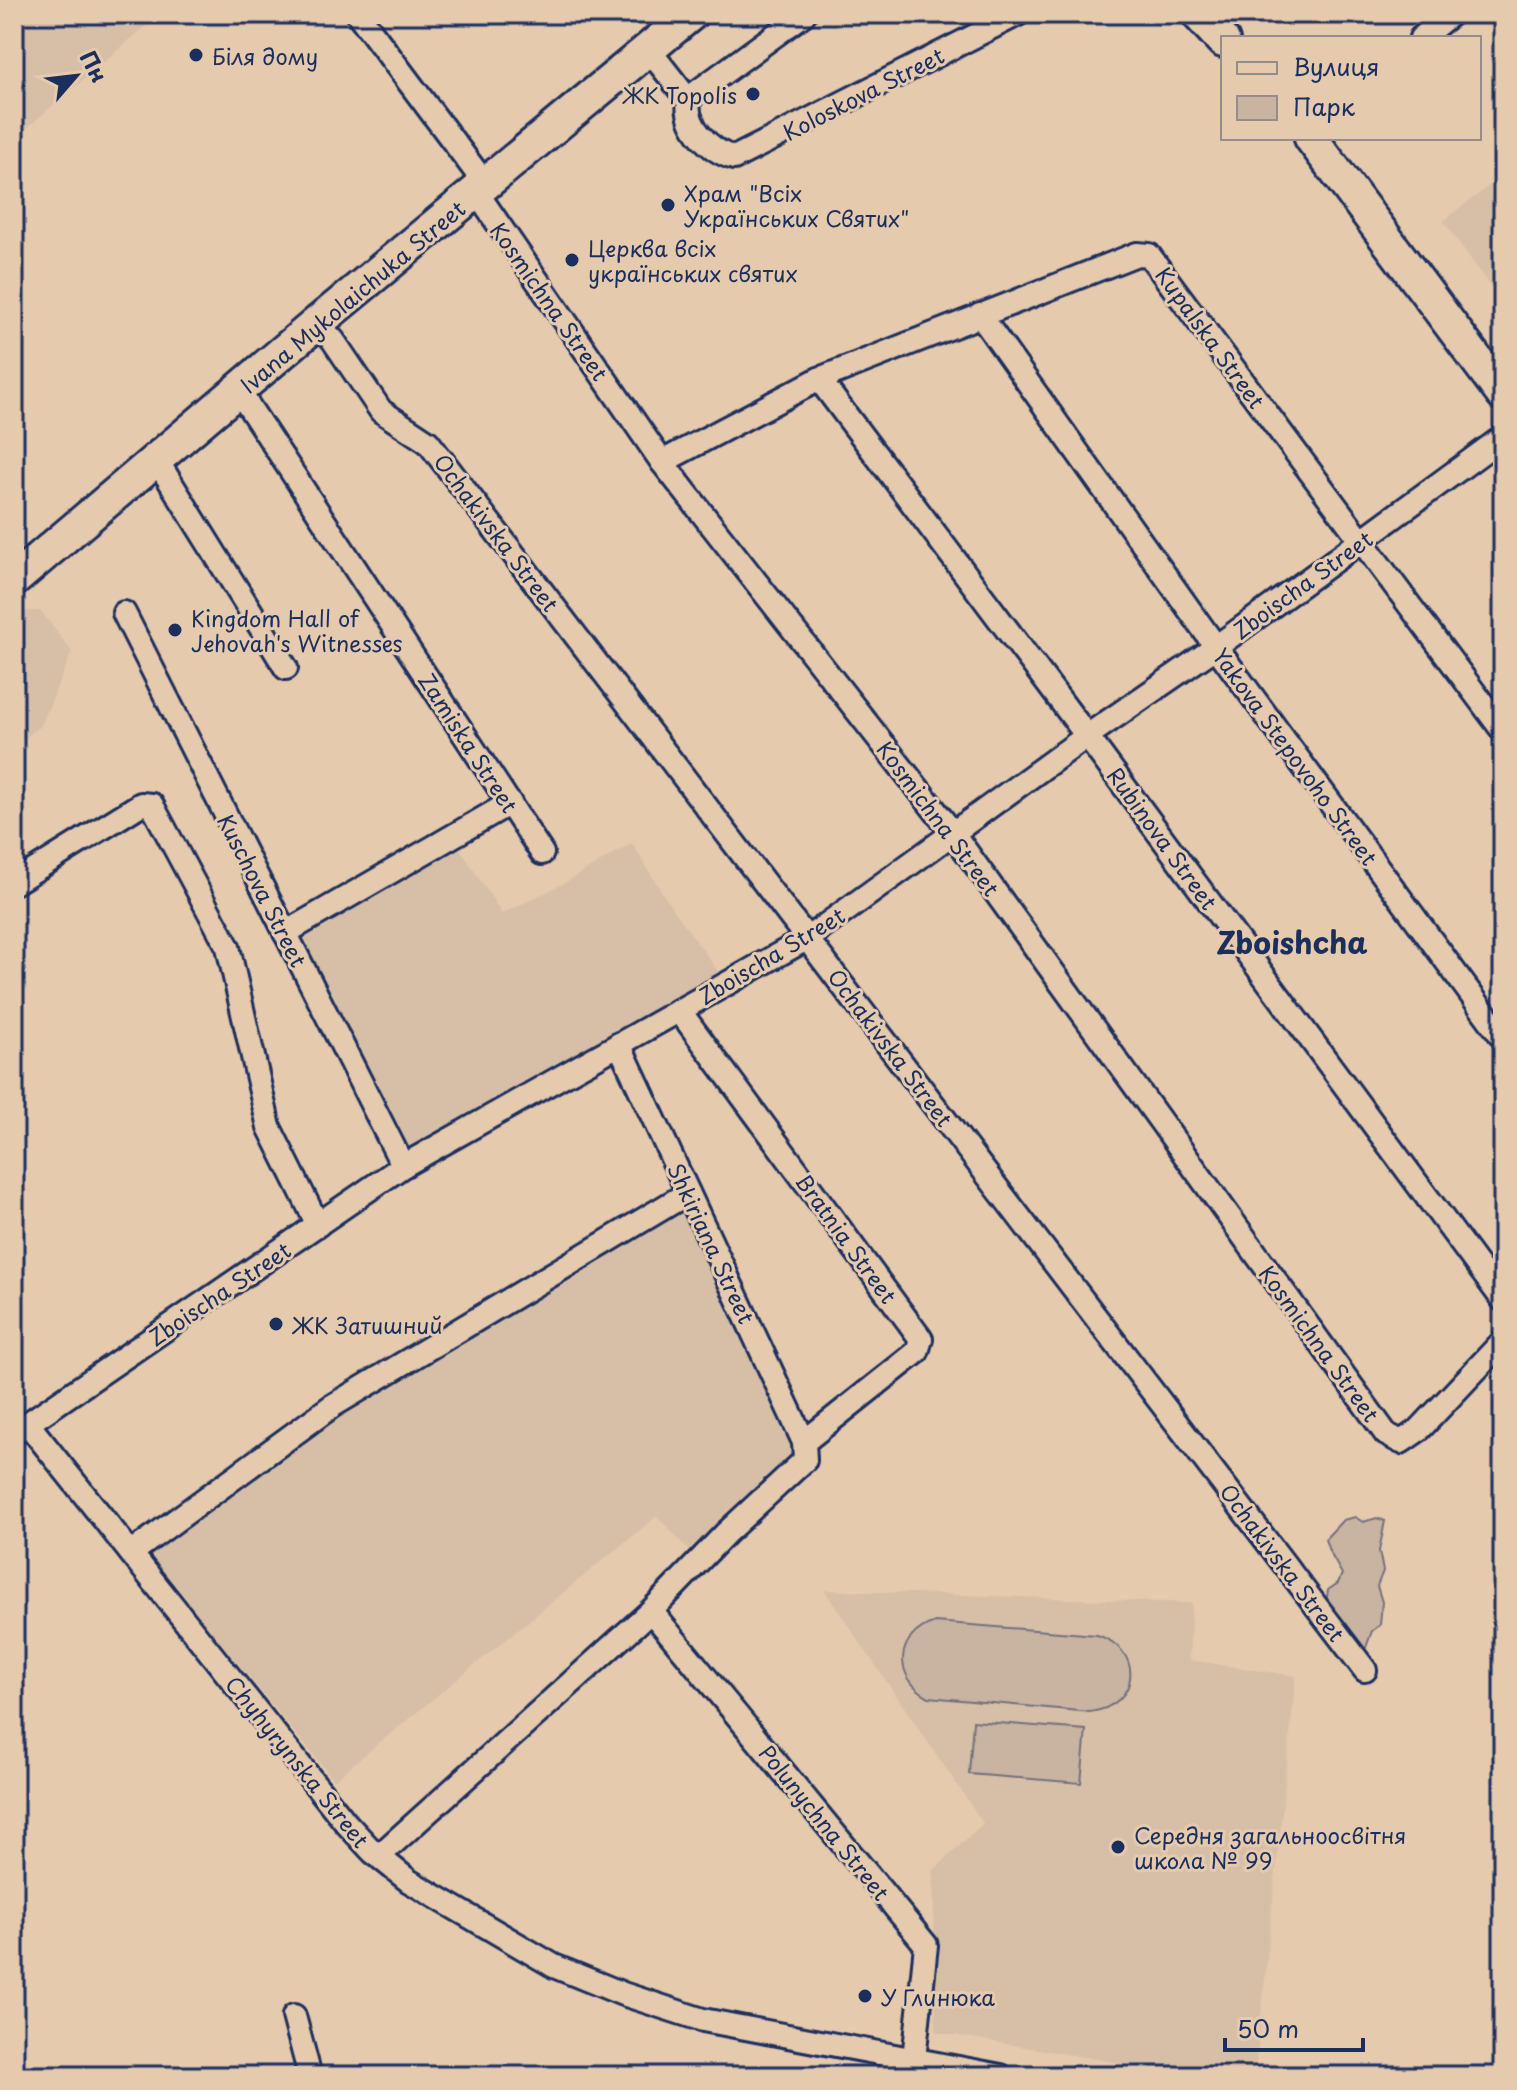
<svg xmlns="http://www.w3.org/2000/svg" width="1517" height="2090" font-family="'Playpen Sans',sans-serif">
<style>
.built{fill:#d7bfa7}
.green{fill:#c9b3a1;stroke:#727180;stroke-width:2}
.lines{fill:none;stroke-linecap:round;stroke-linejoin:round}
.street-casing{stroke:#1b2f5e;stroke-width:28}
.secondary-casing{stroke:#1b2f5e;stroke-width:38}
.street{stroke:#e6caad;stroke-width:22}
.secondary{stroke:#e6caad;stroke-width:32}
.poi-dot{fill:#1b2f5e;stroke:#e6caad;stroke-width:3}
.labels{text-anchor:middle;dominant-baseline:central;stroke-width:6;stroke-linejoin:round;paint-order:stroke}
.poi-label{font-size:22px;fill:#1b2f5e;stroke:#e6caad;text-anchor:start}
.street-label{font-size:22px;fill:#1b2f5e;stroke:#e6caad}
.district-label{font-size:30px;font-weight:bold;fill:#1b2f5e;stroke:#e6caad}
</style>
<rect width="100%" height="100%" fill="#e6caad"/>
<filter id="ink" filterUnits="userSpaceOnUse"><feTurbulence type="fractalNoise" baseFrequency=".0125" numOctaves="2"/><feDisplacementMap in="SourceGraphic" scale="16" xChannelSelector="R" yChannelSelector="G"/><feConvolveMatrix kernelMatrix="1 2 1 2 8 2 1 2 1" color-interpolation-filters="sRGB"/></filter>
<g filter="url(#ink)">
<g class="built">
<polygon points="14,14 160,14 14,139"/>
<polygon points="1503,175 1503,303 1443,221"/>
<polygon points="26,611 41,611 72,652 41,726 14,746 14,621"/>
<polygon points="632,843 668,902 721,975 402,1155 293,941 459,847 502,914 566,882"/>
<polygon points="684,1206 799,1452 692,1554 657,1516 334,1780 146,1553 374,1391"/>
<polygon points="824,1590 1192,1603 1189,1660 1296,1676 1255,2076 1196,2076 936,2032 933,1871 983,1823"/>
</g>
<g class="green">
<polygon points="1355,1517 1363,1522 1377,1518 1385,1521 1379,1551 1383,1571 1377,1586 1382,1602 1380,1625 1372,1631 1364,1653 1326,1603 1328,1590 1338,1583 1342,1574 1329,1551 1325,1539 1343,1520"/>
<path d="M 935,1622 L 1097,1635 C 1145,1650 1140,1706 1090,1712 L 929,1697 C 892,1677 895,1635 935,1622 Z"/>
<polygon points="973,1721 1086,1730 1081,1783 969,1774"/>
</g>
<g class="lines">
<defs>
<g id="street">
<polyline points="358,14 486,185"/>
<path d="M 804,14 L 689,98 C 684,126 710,151 734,158 L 1018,14"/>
<polyline points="1421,38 1451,14"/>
<polyline points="649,50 689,101"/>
<polyline points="477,193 662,462 952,832 1386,1434 1401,1442 1420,1429 1503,1341"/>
<polyline points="980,315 1216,647 1503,1038"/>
<polyline points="317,323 333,340 381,411 428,442 1365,1670"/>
<polyline points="819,379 1087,736 1503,1300"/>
<polyline points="238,390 542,853"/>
<polyline points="156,459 286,668"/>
<polyline points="662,462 819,379 1137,254 1149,255 1503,731"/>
<polyline points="124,613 403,1166"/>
<polyline points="14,883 141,804 152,805 228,947 269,1127 318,1225"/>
<polyline points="285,933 510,803"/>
<polyline points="679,1010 921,1339 917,1352 804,1442"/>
<polyline points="28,1424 346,1823 373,1852 409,1881 554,1966 623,1994 703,2020 1001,2076"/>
<polyline points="14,1433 403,1166 808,938 1087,736 1216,647 1503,437"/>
<polyline points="131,1553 332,1406 688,1193"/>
<polyline points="651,1611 926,1945 914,2059"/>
<polyline points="379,1856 651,1611 726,1533 805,1460 804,1442 619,1044"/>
<polyline points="294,2016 310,2076"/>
</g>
<g id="secondary">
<polyline points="1198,14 1223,41"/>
<polyline points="1311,138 1503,395"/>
<polyline points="14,580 317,323 691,14"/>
</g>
</defs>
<use href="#street" class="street-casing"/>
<use href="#secondary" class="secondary-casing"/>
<use href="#street" class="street"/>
<use href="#secondary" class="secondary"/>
</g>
</g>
<g class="poi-dot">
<circle cx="196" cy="55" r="8"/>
<circle cx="753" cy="94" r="8"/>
<circle cx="668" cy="205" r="8"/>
<circle cx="572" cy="260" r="8"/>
<circle cx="175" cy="630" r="8"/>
<circle cx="276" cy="1324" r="8"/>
<circle cx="1118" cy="1847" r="8"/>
<circle cx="865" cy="1996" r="8"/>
</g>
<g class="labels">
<g class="poi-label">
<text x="212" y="55">Біля дому</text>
<text x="737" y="94" text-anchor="end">ЖК Topolis</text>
<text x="684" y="192">Храм "Всіх<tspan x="684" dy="25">Українських Святих"</tspan></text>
<text x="588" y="247">Церква всіх<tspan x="588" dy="25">українських святих</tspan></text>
<text x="191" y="617">Kingdom Hall of<tspan x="191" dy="25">Jehovah's Witnesses</tspan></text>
<text x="292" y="1324">ЖК Затишний</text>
<text x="1134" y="1834">Середня загальноосвітня<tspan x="1134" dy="25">школа № 99</tspan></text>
<text x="881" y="1996">У Глинюка</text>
</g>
<g class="street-label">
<text transform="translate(863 93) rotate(-27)">Koloskova Street</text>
<text transform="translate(352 296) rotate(-40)">Ivana Mykolaichuka Street</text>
<text transform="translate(550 301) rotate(55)">Kosmichna Street</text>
<text transform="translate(1211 337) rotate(54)">Kupalska Street</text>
<text transform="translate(497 532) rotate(53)">Ochakivska Street</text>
<text transform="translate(1302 584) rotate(-36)">Zboischa Street</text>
<text transform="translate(469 742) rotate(57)">Zamiska Street</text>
<text transform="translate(1296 756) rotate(54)">Yakova Stepovoho Street</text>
<text transform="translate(939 818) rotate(53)">Kosmichna Street</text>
<text transform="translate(1163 838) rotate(54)">Rubinova Street</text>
<text transform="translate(263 890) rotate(63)">Kuschova Street</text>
<text transform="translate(771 955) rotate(-31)">Zboischa Street</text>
<text transform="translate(891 1047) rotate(53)">Ochakivska Street</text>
<text transform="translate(847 1238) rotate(54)">Bratnia Street</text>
<text transform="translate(712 1243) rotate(65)">Shkiriana Street</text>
<text transform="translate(219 1293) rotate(-34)">Zboischa Street</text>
<text transform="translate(1320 1343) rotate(54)">Kosmichna Street</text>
<text transform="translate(1283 1562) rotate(53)">Ochakivska Street</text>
<text transform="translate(298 1761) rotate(51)">Chyhyrynska Street</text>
<text transform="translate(825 1822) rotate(51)">Polunychna Street</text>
</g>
<g class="district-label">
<text x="1292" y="941">Zboishcha</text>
</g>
</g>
<rect width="1517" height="2090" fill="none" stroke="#e6caad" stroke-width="48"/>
<rect x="24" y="24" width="1469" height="2042" fill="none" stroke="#1b2f5e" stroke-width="3" filter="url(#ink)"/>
<rect x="1221" y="36" width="260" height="104" fill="#e6caad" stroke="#958c8d" stroke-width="2"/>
<rect x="1237" y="62" width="40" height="12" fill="#e6caad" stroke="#958c8d" stroke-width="2"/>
<text x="1293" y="76" font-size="24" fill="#1b2f5e">Вулиця</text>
<rect x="1237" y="96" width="40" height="24" fill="#c9b3a1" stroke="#958c8d" stroke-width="2"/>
<text x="1293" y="116" font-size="24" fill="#1b2f5e">Парк</text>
<g transform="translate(76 76) rotate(62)" stroke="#e6caad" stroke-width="6" paint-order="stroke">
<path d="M0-6L14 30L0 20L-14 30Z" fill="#1b2f5e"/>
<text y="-12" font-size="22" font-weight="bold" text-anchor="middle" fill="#1b2f5e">Пн</text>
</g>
<path d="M1225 2038v12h138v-12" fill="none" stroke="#1b2f5e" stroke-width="4"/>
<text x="1237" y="2038" font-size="24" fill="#1b2f5e" stroke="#e6caad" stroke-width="6" paint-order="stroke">50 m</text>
</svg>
